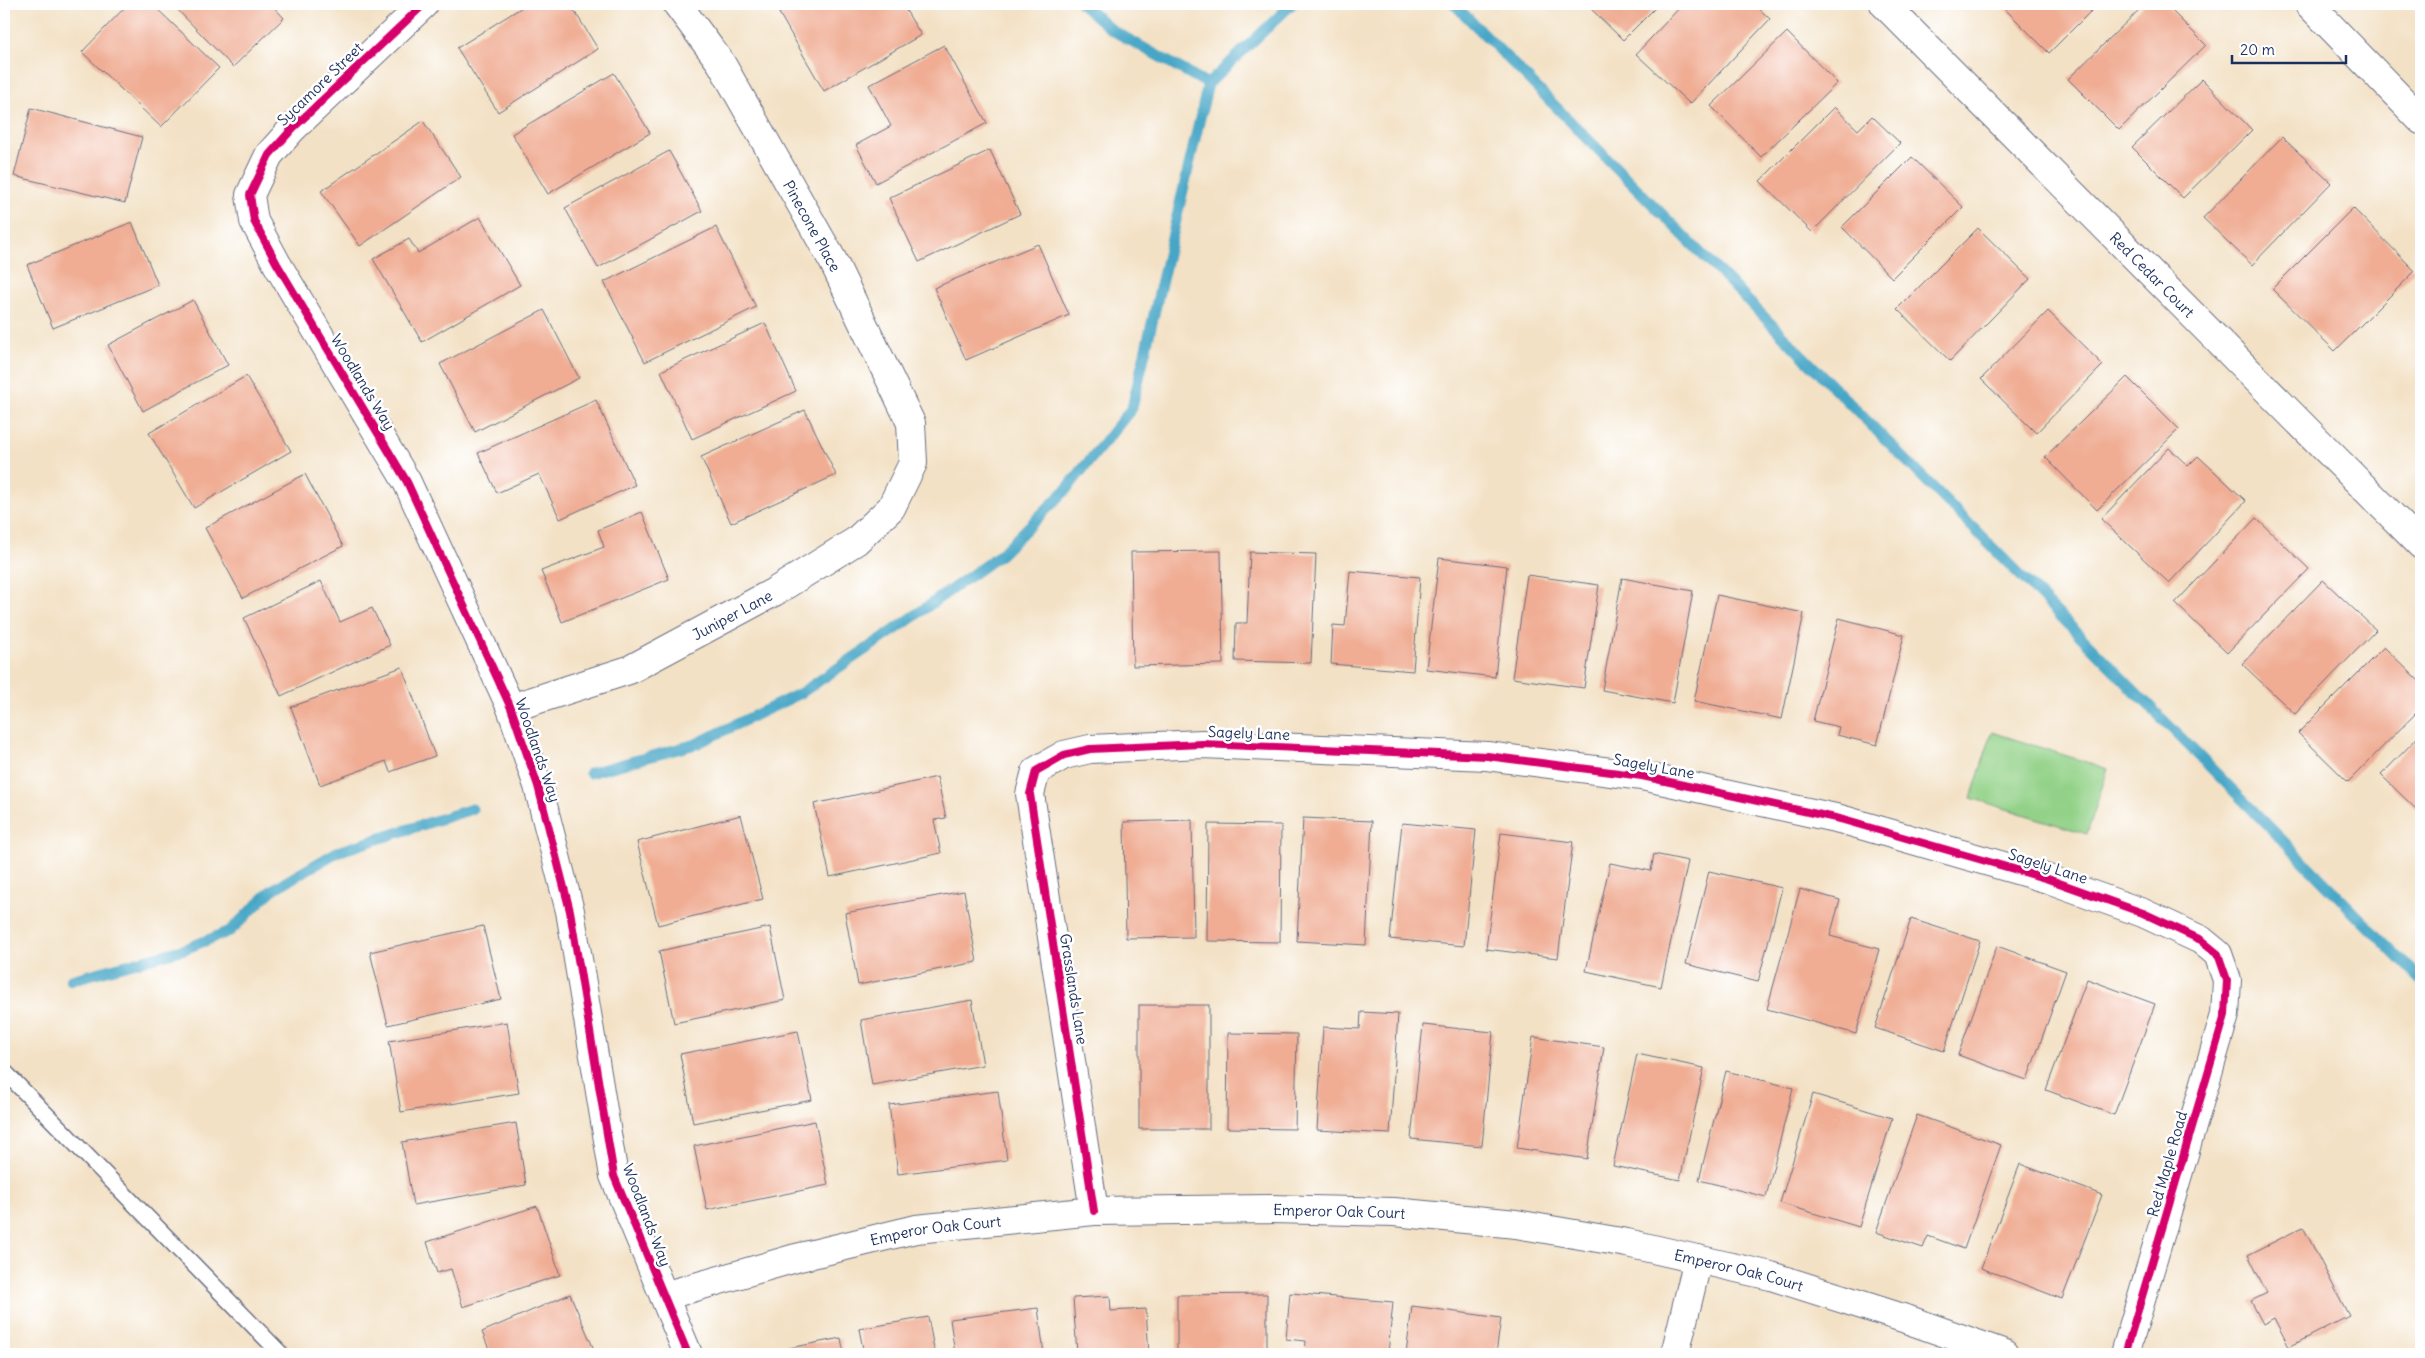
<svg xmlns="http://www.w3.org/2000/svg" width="2425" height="1358" font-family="Delius,sans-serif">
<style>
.green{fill:#92d187;stroke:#568072}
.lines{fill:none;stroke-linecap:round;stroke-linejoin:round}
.stream{stroke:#47a6c6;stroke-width:11}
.building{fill:#f0ad94}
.lane-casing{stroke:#676d82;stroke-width:18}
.street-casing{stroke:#676d82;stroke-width:30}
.secondary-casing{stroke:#676d82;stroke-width:30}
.lane{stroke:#fff;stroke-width:15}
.street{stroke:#fff;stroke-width:28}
.secondary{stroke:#fff;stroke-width:28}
.cycleway-casing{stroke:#fff;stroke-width:11}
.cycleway{stroke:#d6006c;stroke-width:8}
.labels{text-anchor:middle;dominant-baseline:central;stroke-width:5;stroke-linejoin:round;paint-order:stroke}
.street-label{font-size:15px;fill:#1b2f5e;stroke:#fff}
</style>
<rect width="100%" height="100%" fill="#fff"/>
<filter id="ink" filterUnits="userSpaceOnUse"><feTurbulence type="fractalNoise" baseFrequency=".02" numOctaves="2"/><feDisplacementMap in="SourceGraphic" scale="10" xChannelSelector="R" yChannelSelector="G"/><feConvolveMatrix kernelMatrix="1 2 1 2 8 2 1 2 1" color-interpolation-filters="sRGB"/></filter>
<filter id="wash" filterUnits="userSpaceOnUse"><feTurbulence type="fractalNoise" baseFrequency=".0096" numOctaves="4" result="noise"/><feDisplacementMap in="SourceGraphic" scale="20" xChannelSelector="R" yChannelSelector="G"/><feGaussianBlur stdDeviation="1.12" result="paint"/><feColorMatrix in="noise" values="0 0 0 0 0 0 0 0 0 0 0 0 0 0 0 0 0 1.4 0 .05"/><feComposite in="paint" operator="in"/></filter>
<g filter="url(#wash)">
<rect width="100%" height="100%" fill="#f3e1c5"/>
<polygon class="green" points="1992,732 2108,769 2087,834 1971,798"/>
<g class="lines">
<g class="stream">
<polyline points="1082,4 1112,30 1208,84"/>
<polyline points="1454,4 2421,980"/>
<polyline points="590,773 696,744 801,693 896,629 1001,554 1065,491 1132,408 1208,84 1292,4"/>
<polyline points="71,980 185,949 230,931 272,890 337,852 472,809"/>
</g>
</g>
<g id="blocks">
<g class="building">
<polygon points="128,4 152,4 219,68 161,127 82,52"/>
<polygon points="172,4 271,4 284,18 233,67"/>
<polygon points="527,4 570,4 598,49 498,112 457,48"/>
<polygon points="794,4 902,4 921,35 824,91 779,13"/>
<polygon points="1586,4 1659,4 1623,40"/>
<polygon points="1683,4 1754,4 1770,19 1690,104 1636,54"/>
<polygon points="2000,4 2098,4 2049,53"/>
<polygon points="2145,4 2165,4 2206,45 2119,130 2068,79"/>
<polygon points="1787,32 1837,83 1761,157 1711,106"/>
<polygon points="944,45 987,123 876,183 856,145 891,126 869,85"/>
<polygon points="614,73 650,133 548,194 512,134"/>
<polygon points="2202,79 2252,130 2183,198 2132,147"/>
<polygon points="1834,107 1858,130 1872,116 1900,143 1812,232 1760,181"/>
<polygon points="31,108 142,137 125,203 14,176"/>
<polygon points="423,121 461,177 360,246 321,191"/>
<polygon points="2282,137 2331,183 2252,265 2203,218"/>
<polygon points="990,150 1020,214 919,262 889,198"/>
<polygon points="669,151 702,211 598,268 565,208"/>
<polygon points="1912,157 1963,207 1892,278 1842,227"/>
<polygon points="2353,208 2415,271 2335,351 2272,289"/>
<polygon points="480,217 520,285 422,342 373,259 409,239 418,253"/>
<polygon points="132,222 158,285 53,328 27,265"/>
<polygon points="716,227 756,307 645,362 604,282"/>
<polygon points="1978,228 2030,279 1950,361 1897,309"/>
<polygon points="1038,244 1069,315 966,360 934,288"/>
<polygon points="193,300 228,365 143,411 108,345"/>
<polygon points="544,310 579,378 475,432 440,364"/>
<polygon points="2048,311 2103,365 2036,433 1981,379"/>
<polygon points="765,323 796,391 692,439 661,371"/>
<polygon points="246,376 291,451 194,508 149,433"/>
<polygon points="2127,377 2179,429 2097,510 2045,457"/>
<polygon points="596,400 635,485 560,519 539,474 497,493 478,453"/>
<polygon points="805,410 836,475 731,523 701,457"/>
<polygon points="2169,448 2188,466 2198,456 2246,501 2169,583 2101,519"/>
<polygon points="305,474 343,546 243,598 205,528"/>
<polygon points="642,512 669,579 562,622 541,571 604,547 598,530"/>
<polygon points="2256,518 2309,569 2227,653 2175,603"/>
<polygon points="1221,551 1223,664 1133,666 1131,552"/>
<polygon points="1250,552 1316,554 1311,663 1235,661 1236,623 1247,623"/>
<polygon points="1439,558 1507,566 1495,677 1426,669"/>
<polygon points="1350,571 1420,577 1413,671 1331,664 1333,625 1345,626"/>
<polygon points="1527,575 1599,585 1584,688 1512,678"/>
<polygon points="1622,578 1693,591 1673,703 1602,690"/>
<polygon points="2323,580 2376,630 2295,714 2242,664"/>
<polygon points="321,581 340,622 372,608 390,645 281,696 244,618"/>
<polygon points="1717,595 1804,613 1782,719 1694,701"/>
<polygon points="1839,618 1904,635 1877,745 1837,735 1839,727 1813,721"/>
<polygon points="2384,647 2421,683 2421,708 2348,782 2298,733"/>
<polygon points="402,667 435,756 390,772 386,761 320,785 291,707"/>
<polygon points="2421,734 2421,814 2381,775"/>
<polygon points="937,777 946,818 934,820 941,853 830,877 814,804"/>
<polygon points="741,815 763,899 658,925 637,842"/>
<polygon points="1303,818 1372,821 1366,945 1297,941"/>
<polygon points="1192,820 1194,937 1126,938 1124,822"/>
<polygon points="1402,823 1476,830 1464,946 1390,939"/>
<polygon points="1208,824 1281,825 1280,942 1207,941"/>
<polygon points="1501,833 1573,842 1558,958 1486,949"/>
<polygon points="1654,854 1688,861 1661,987 1586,971 1610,863 1651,871"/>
<polygon points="1709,871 1782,888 1758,982 1686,964"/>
<polygon points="1800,889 1840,900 1830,936 1879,949 1856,1034 1767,1009"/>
<polygon points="964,891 977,962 858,985 845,913"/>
<polygon points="1911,919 1980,941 1944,1051 1875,1028"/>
<polygon points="483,926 501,999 388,1025 370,952"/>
<polygon points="770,927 785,1000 674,1023 659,951"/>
<polygon points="1997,946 2066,971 2027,1080 1958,1055"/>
<polygon points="2087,979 2155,1004 2114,1115 2046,1090"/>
<polygon points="972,1000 983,1065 872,1085 861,1020"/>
<rect x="1139" y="1005" width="70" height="124"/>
<polygon points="1361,1012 1398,1014 1390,1134 1317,1130 1323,1027 1360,1029"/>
<polygon points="507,1022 519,1093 401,1112 389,1041"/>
<polygon points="1423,1025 1493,1032 1482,1146 1411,1139"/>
<polygon points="798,1031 812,1100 693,1123 680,1054"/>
<polygon points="1228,1033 1297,1034 1295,1129 1227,1128"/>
<polygon points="1533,1037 1604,1047 1587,1159 1517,1148"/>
<polygon points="1637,1054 1704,1068 1680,1180 1613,1166"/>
<polygon points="1726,1071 1793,1088 1766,1197 1699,1180"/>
<polygon points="998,1091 1007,1160 898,1174 889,1105"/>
<polygon points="1813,1094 1892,1118 1859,1227 1780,1203"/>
<polygon points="1917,1115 2001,1145 1964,1249 1928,1236 1923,1248 1876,1232"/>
<polygon points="815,1121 828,1185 707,1210 694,1146"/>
<polygon points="516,1123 526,1185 413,1205 402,1142"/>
<polygon points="2020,1164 2102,1195 2062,1299 1981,1268"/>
<polygon points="537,1206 560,1275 463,1307 451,1269 437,1273 427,1242"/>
<polygon points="2303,1227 2349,1316 2289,1347 2274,1318 2263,1324 2251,1301 2267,1293 2248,1255"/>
<polygon points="1290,1293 1393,1302 1388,1354 1305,1354 1306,1341 1286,1339"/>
<polygon points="570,1294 596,1354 491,1354 482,1332"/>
<polygon points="1267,1294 1267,1354 1177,1354 1177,1295"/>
<polygon points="1110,1296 1111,1311 1146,1309 1149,1354 1077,1354 1073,1298"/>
<polygon points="1412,1306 1501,1318 1496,1354 1406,1354"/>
<polygon points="1038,1308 1044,1354 955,1354 950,1319"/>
<polygon points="928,1317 935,1354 864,1354 859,1329"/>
<polygon points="841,1338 844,1354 775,1354 774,1351"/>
</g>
</g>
</g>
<g filter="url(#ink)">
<use href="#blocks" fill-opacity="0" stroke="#676d82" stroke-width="1"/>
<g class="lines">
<defs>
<polyline id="lane" points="4,1071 281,1354"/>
<g id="street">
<polyline points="424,4 293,128 269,155 250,195 254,221 277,264 407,482 511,708 538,786 570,911 614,1176 688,1354"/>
<path id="s1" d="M 1884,4 L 2421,545"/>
<path id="s2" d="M 511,708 L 629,670 L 774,592 L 856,541 L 891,508 L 913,463 L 911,423 L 833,261 L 721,63 L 677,4"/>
<polyline points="1094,1211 1030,794 1036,771 1064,755 1090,749 1202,744 1487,756 1642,776 1840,819 2048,879 2143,913 2201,940 2218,954 2227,980 2225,1015 2125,1354"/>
<path id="s3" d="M 664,1296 L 796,1258 L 916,1229 L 1094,1211 L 1271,1209 L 1394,1212 L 1516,1224 L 1627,1243 L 1771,1276 L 1906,1319 L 2005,1354"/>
<polyline points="1675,1354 1698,1259"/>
</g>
<polyline id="secondary" points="2309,4 2421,120"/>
</defs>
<use href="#lane" class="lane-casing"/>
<use href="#street" class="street-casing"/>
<use href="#secondary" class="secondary-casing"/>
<use href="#lane" class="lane"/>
<use href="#street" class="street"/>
<use href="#secondary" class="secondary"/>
<defs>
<g id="cycleway">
<polyline points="424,4 293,128 269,155 250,195 254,221 277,264 407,482 511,708 538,786 570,911 614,1176 688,1354"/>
<polyline points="1094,1211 1030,794 1036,771 1064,755 1090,749 1202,744 1487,756 1642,776 1840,819 2048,879 2143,913 2201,940 2218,954 2227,980 2225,1015 2125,1354"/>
</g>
</defs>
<use href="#cycleway" class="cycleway-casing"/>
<use href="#cycleway" class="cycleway"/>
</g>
</g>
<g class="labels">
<g class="street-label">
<text transform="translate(320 84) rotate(-44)">Sycamore Street</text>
<text transform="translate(812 226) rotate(61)">Pinecone Place</text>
<text stroke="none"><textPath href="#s1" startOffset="381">Red Cedar Court</textPath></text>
<text transform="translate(363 382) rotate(59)">Woodlands Way</text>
<text stroke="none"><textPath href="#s2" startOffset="241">Juniper Lane</textPath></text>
<text transform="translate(1249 733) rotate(2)">Sagely Lane</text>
<text transform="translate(538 750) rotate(71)">Woodlands Way</text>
<text transform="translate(1654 766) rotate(10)">Sagely Lane</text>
<text transform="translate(2048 866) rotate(18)">Sagely Lane</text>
<text transform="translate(1074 989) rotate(81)">Grasslands Lane</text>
<text transform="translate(2167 1164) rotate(-74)">Red Maple Road</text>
<text stroke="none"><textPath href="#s3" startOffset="685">Emperor Oak Court</textPath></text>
<text transform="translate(647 1215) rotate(69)">Woodlands Way</text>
<text stroke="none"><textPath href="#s3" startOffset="280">Emperor Oak Court</textPath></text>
<text stroke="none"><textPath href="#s3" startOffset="1090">Emperor Oak Court</textPath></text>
</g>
</g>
<rect width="2425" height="1358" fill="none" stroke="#fff" stroke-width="20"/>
<path d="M2232 55v8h114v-8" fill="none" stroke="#1b2f5e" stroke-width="2.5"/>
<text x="2240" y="55" font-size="15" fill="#1b2f5e" stroke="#ffffff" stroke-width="4" paint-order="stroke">20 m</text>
</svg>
